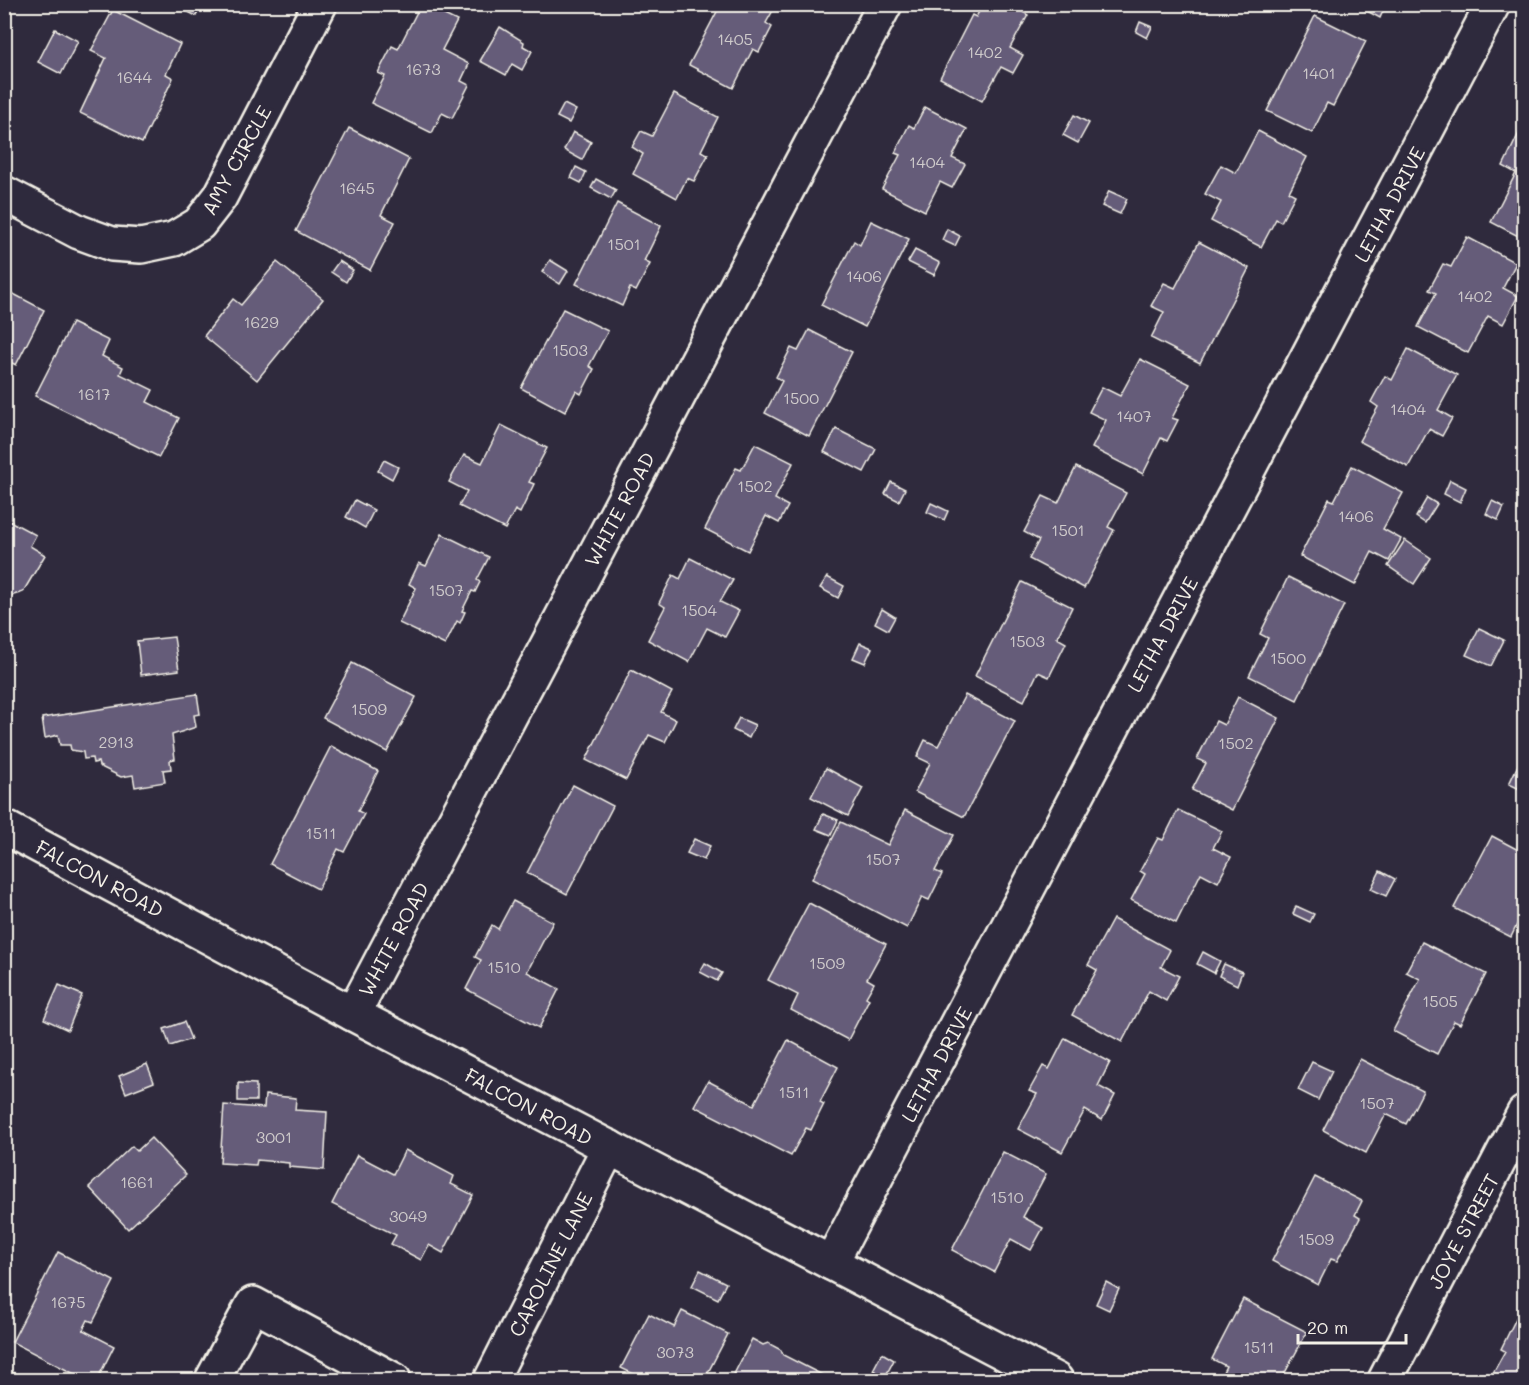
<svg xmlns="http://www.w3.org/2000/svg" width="1529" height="1385" font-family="Mali,sans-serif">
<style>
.building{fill:#655c79;stroke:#f4f1e8;stroke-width:1.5}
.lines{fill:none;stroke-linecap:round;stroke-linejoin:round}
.street-casing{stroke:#f4f1e8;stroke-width:38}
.street{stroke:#2f2a3d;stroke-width:33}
.labels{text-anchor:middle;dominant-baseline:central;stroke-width:6;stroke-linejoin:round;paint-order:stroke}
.number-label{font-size:16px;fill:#d0cccc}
.street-label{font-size:20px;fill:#f4f1e8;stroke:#2f2a3d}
</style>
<rect width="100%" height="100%" fill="#2f2a3d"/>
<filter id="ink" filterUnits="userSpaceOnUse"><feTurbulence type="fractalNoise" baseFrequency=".0167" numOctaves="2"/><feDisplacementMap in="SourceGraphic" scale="12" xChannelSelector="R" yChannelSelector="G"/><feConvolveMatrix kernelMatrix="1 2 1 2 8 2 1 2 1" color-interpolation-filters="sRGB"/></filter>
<g filter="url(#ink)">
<g class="building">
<polygon points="173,4 201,4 196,16"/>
<polygon points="421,4 457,21 442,50 469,64 461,81 469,85 452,118 442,113 432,133 371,103 385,76 378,73 392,46 398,49"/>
<polygon points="721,4 776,5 766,23 772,27 759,52 753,49 733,88 689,65"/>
<polygon points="983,4 1009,4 1028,15 1010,48 1023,55 1013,73 1001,67 982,101 940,78 972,15 976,17"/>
<polygon points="1354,4 1386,4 1380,18"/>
<polygon points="113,10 180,44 166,74 173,78 142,143 80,113 106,58 91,51"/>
<polygon points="1315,16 1366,41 1333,106 1327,103 1312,133 1267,111"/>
<polygon points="1140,22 1152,27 1147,38 1136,32"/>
<polygon points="500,27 524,42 523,46 532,51 522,70 512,64 506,75 480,61"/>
<polygon points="55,29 78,41 61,74 38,62"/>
<polygon points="674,94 718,117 701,151 708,155 694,181 687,178 677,198 633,174 643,154 632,147 641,131 652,136"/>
<polygon points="564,104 576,110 569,123 557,117"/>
<polygon points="925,107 967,129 952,158 965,164 952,188 940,182 925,211 882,189 900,155 895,153 909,125 914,128"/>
<polygon points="1074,115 1089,123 1078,143 1063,135"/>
<polygon points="1522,127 1524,128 1524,239 1491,222 1516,173 1503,166"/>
<polygon points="349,128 409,159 381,215 395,222 370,270 296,231"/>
<polygon points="1258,131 1307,157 1289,192 1295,195 1281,222 1276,219 1261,247 1211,221 1221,202 1205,194 1221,165 1236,173"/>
<polygon points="573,132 591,142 582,160 564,150"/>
<polygon points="576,167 586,172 581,183 571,178"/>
<polygon points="596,179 616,190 611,199 591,188"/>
<polygon points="1109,191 1127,199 1120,214 1102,206"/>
<polygon points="617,203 661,226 644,261 650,264 636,291 630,288 622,306 576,284"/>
<polygon points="871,221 909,239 865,327 821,305 854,241 860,245"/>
<polygon points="947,229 960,236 955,246 942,240"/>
<polygon points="1467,237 1516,263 1503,288 1518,296 1503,324 1488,316 1468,353 1418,327 1436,293 1429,290 1443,264 1451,267"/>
<polygon points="1199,242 1249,268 1200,363 1151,338 1164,312 1151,306 1164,283 1175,288"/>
<polygon points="915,250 940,263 934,275 908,262"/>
<polygon points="550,260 568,271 560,284 542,272"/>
<polygon points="339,261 353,270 346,282 331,272"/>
<polygon points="277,262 323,299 257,380 204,336 233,299 241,305"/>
<polygon points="4,289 44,310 16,365 4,359"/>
<polygon points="563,309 608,331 589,366 594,369 581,394 576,391 565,412 521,388"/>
<polygon points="72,323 109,341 102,356 123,367 120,374 153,390 147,402 179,418 159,457 35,396"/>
<polygon points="809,330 852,352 809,436 765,413 782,381 776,377 791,348 798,351"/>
<polygon points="1408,349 1457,375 1438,410 1452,418 1442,436 1429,429 1408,467 1359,441 1378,407 1371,402 1385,376 1392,380"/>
<polygon points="1140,359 1190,384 1172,418 1178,420 1167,441 1161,438 1143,474 1092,448 1106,420 1089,412 1102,387 1120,396"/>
<polygon points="501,425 547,448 529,482 534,484 520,513 515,510 505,529 459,506 467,491 449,482 464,455 482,463"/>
<polygon points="836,429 876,449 864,472 824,452"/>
<polygon points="755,444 793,463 775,499 788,506 779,523 766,516 748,551 705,529 736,468 741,470"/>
<polygon points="384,460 398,467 392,479 378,471"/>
<polygon points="1352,466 1403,493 1383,529 1401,539 1389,561 1372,552 1355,585 1300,556 1329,499 1334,501"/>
<polygon points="1076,467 1126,493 1108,527 1114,530 1084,588 1029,559 1039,540 1024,532 1043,496 1058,503"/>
<polygon points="1450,480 1466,488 1460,502 1444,494"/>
<polygon points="891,482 905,489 899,501 885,494"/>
<polygon points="1427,498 1437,504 1425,523 1416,517"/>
<polygon points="355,500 374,510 365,528 346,517"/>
<polygon points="1492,501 1504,507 1498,520 1486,514"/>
<polygon points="931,503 948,511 944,520 927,512"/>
<polygon points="4,518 36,535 30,546 45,555 23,592 4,598"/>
<polygon points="442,534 489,557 477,580 480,582 475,592 472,591 462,611 465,612 460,623 457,621 445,645 399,623 416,588 409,584 419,563 426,566"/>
<polygon points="1405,540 1431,558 1414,584 1388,566"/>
<polygon points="690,558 733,580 720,602 739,611 725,637 707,628 689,662 648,640 665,607 659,603 673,575 680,579"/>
<polygon points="827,577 844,586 838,598 820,588"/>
<polygon points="1288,577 1344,605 1297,700 1249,676 1268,638 1260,634"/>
<polygon points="1022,582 1072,607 1057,638 1066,643 1049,677 1038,672 1024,701 975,676"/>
<polygon points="882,609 895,617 888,630 875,623"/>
<polygon points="1479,628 1504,640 1491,666 1466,655"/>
<polygon points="174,637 179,670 141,675 137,641"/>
<polygon points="860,643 872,648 865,663 853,658"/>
<polygon points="352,663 416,697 387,752 323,718"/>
<polygon points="631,670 672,692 661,712 676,720 665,742 649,735 626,780 586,760"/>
<polygon points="197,694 200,714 194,715 196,727 172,735 175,759 170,760 171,769 163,770 165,782 135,787 133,775 121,777 99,766 98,762 93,763 92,758 84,759 83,752 71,750 70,745 60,745 58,735 45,738 42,718"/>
<polygon points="965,695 1015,721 964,817 915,792 930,763 917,757 925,740 938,746"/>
<polygon points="1238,697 1279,718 1232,810 1192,790 1206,763 1197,759 1216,721 1224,725"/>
<polygon points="739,718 755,725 749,738 733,730"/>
<polygon points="331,746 378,771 358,811 364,814 344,852 338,849 318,889 270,864"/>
<polygon points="1519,763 1524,765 1524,791 1509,784"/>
<polygon points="826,768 863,788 848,816 811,797"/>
<polygon points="573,785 613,806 567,894 527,873"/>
<polygon points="905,810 954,835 935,871 942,874 929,900 922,897 907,928 812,879 841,822 888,845"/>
<polygon points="1178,810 1222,831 1213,848 1231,857 1218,882 1201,873 1176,923 1131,900 1145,874 1140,871 1158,838 1163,840"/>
<polygon points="823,814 838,820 831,835 816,829"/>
<polygon points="1492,836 1524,853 1524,889 1523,893 1524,894 1524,910 1511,937 1454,908"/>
<polygon points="694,839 710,846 704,860 687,853"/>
<polygon points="1380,871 1395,879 1386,896 1371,889"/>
<polygon points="513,901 553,922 527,972 559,989 539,1028 466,989 481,960 475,957 492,925 498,929"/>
<polygon points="809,903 886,944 867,979 874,983 866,997 869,999 848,1040 791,1010 798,995 768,980"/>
<polygon points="1296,906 1314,914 1310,922 1293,914"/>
<polygon points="1113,919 1170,950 1161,967 1179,976 1166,1001 1149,991 1122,1042 1072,1015 1097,970 1088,965"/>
<polygon points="1422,942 1486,974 1460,1024 1454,1021 1437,1054 1393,1031 1420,979 1406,972"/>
<polygon points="1203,952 1220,961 1214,973 1197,964"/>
<polygon points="705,963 722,973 717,981 700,972"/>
<polygon points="1224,964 1242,972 1237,985 1219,976"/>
<polygon points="59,985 82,995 68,1030 44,1019"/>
<polygon points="184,1022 191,1039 170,1046 164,1029"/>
<polygon points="1065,1038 1110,1062 1098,1086 1115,1095 1102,1120 1085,1110 1062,1152 1018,1129 1037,1094 1029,1091 1043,1066 1049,1069"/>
<polygon points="788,1040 838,1067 820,1102 824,1104 811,1130 806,1128 791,1156 694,1106 708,1081 754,1105"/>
<polygon points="1360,1059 1423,1091 1406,1124 1386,1114 1366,1153 1323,1130"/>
<polygon points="1312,1062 1332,1071 1318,1100 1298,1090"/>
<polygon points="147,1064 154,1082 126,1093 119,1076"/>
<polygon points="238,1083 256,1084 256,1101 238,1101"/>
<polygon points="265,1095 296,1098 295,1110 327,1112 324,1170 289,1167 289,1163 257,1160 256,1165 220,1163 224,1105 264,1108"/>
<polygon points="151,1138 186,1175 128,1229 89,1187 132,1146 137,1151"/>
<polygon points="405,1150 454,1176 451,1184 473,1195 443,1253 429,1245 421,1260 391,1244 396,1235 332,1204 357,1155 393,1174"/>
<polygon points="1003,1152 1046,1174 1023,1217 1043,1228 1031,1250 1011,1239 994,1272 952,1250"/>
<polygon points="1315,1177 1362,1201 1355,1215 1360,1218 1337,1261 1331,1259 1318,1285 1272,1261"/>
<polygon points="58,1252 114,1281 93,1322 88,1320 83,1330 114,1346 97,1380 86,1380 12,1342"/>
<polygon points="700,1270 726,1283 718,1299 692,1286"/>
<polygon points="1106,1282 1119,1289 1109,1310 1096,1304"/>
<polygon points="1243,1299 1307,1332 1281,1380 1219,1380 1226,1366 1212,1359"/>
<polygon points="1524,1302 1524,1380 1508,1380 1493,1373 1505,1351 1501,1349"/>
<polygon points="682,1311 728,1334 704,1380 658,1380 651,1377 649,1380 646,1380 621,1368 649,1314 674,1327"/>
<polygon points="752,1339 763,1345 768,1343 781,1350 783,1355 832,1380 731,1380"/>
<polygon points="882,1353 894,1360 885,1377 873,1370"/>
<polygon points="4,1368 29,1380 4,1380"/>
</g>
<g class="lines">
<defs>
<g id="street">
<polyline points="4,193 79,232 112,244 141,246 174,239 199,224 220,197 320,4"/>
<polyline points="4,827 353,1014 1056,1380"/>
<polyline points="353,1014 885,4"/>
<polyline points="831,1263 1493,4"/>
<polyline points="212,1380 253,1304 394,1380"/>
<polyline points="491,1380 609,1147"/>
<polyline points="1385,1380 1524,1113"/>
</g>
</defs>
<use href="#street" class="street-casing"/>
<use href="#street" class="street"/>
</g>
</g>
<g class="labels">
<g class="number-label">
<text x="735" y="38">1405</text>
<text x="985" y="51">1402</text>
<text x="423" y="68">1673</text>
<text x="1319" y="72">1401</text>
<text x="134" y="76">1644</text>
<text x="927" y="161">1404</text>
<text x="357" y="187">1645</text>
<text x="624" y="243">1501</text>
<text x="864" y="275">1406</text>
<text x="1475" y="295">1402</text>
<text x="261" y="321">1629</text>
<text x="570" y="349">1503</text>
<text x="94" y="393">1617</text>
<text x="801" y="397">1500</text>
<text x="1408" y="408">1404</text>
<text x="1134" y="415">1407</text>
<text x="755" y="485">1502</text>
<text x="1356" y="515">1406</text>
<text x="1068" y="529">1501</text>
<text x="446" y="589">1507</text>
<text x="699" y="609">1504</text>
<text x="1027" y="640">1503</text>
<text x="1288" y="657">1500</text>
<text x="369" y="708">1509</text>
<text x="116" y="741">2913</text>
<text x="1236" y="742">1502</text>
<text x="321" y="832">1511</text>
<text x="883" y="858">1507</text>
<text x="827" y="962">1509</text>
<text x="504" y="966">1510</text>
<text x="1440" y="1000">1505</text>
<text x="794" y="1091">1511</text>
<text x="1377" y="1102">1507</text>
<text x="274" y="1136">3001</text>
<text x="137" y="1181">1661</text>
<text x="1007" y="1196">1510</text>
<text x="408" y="1215">3049</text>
<text x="1316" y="1238">1509</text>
<text x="68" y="1301">1675</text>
<text x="1259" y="1346">1511</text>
<text x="675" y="1351">3073</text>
</g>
<g class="street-label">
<text transform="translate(236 160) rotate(-61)">AMY CIRCLE</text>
<text transform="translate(1389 204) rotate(-62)">LETHA DRIVE</text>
<text transform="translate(619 509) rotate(-62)">WHITE ROAD</text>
<text transform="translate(1162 634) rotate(-62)">LETHA DRIVE</text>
<text transform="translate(100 878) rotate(28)">FALCON ROAD</text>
<text transform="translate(393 939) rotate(-62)">WHITE ROAD</text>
<text transform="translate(936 1064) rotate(-62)">LETHA DRIVE</text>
<text transform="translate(529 1106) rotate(28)">FALCON ROAD</text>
<text transform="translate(1463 1231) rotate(-62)">JOYE STREET</text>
<text transform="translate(550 1264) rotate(-63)">CAROLINE LANE</text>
</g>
</g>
<rect width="1529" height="1385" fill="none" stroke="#2f2a3d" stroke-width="24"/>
<rect x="12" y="12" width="1505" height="1361" fill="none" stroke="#f4f1e8" stroke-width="2" filter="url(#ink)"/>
<path d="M1298 1334v9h108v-9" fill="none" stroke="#f4f1e8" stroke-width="3"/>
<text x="1307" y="1334" font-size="18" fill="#f4f1e8" stroke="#2f2a3d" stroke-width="4.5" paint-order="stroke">20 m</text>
</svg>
